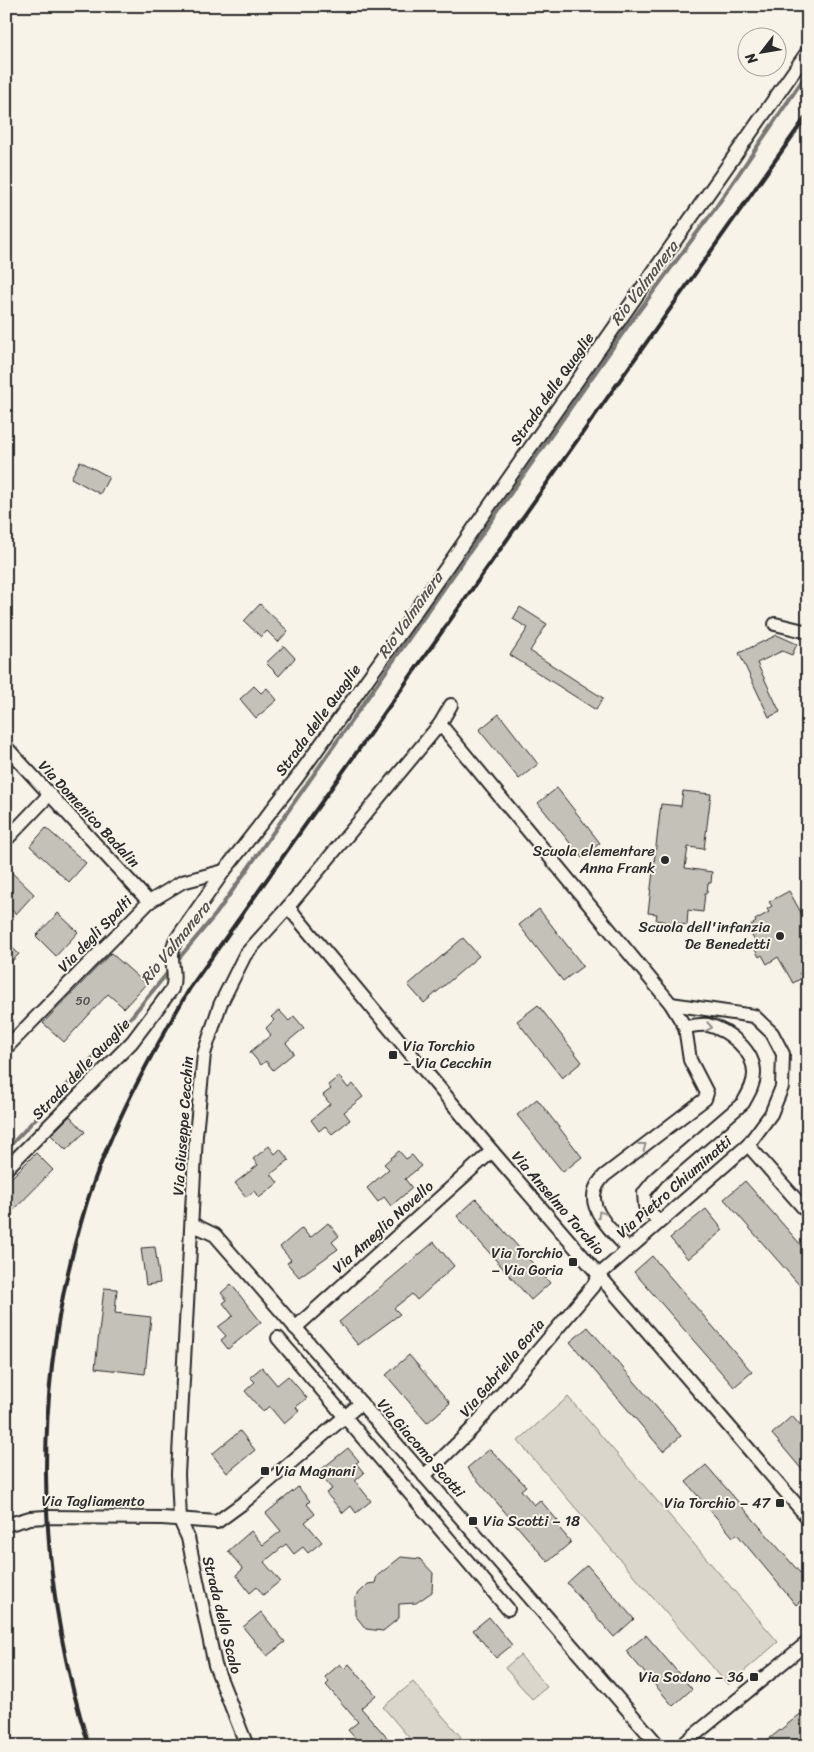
<svg xmlns="http://www.w3.org/2000/svg" width="814" height="1752" font-family="Sriracha,sans-serif">
<style>
.green{fill:#dad6cc;stroke:#82807c}
.lines{fill:none;stroke-linecap:round;stroke-linejoin:round}
.stream{stroke:#7a7874;stroke-width:4}
.building{fill:#c4c1b9;stroke:#2b2b2b}
.minor-casing{stroke:#2b2b2b;stroke-width:16}
.minor{stroke:#f7f3e8;stroke-width:12}
.rail{stroke:#2b2b2b;stroke-width:4}
.oneway{stroke:#918f8a}
.poi-dot{fill:#2b2b2b;stroke:#f7f3e8;stroke-width:2}
.labels{text-anchor:middle;dominant-baseline:central;stroke-width:4;stroke-linejoin:round;paint-order:stroke}
.number-label{font-size:12px;fill:#51504e}
.street-label{font-size:15px;fill:#2b2b2b;stroke:#f7f3e8}
.poi-label{font-size:15px;fill:#2b2b2b;stroke:#f7f3e8;text-anchor:end}
.water-label{font-size:16px;font-style:italic;fill:#53524f;stroke:#f7f3e8}
</style>
<rect width="100%" height="100%" fill="#f7f3e8"/>
<filter id="ink" filterUnits="userSpaceOnUse"><feTurbulence type="fractalNoise" baseFrequency=".02" numOctaves="2"/><feDisplacementMap in="SourceGraphic" scale="10" xChannelSelector="R" yChannelSelector="G"/><feConvolveMatrix kernelMatrix="1 2 1 2 8 2 1 2 1" color-interpolation-filters="sRGB"/></filter>
<g filter="url(#ink)">
<g class="green">
<polygon points="568,1397 778,1642 728,1685 518,1441"/>
<polygon points="520,1655 547,1687 532,1699 505,1668"/>
<polygon points="413,1682 461,1737 451,1746 416,1746 383,1707"/>
</g>
<g class="lines">
<g class="stream">
<polyline points="175,963 216,914 627,327 714,210 808,72"/>
<polyline points="6,1150 132,1016 169,971"/>
</g>
</g>
<g class="building">
<polygon points="80,461 109,477 100,494 71,478"/>
<polygon points="260,604 288,631 278,642 267,631 261,637 244,621"/>
<polygon points="520,607 547,624 530,651 603,698 596,710 510,655 528,628 513,619"/>
<polygon points="777,635 797,644 792,655 782,651 757,663 780,712 769,717 739,653"/>
<polygon points="284,646 295,658 279,676 266,663"/>
<polygon points="254,686 261,693 267,688 277,700 256,718 240,699"/>
<polygon points="499,714 538,764 519,779 479,730"/>
<polygon points="557,788 600,843 582,858 538,803"/>
<polygon points="683,791 711,794 704,849 688,847 685,868 712,872 711,883 708,883 707,893 705,893 703,912 688,910 687,925 656,920 657,914 648,913 661,804 681,806"/>
<polygon points="46,828 86,863 69,882 30,846"/>
<polygon points="6,867 34,894 16,914 6,905"/>
<polygon points="789,891 808,925 808,968 799,973 802,978 793,983 778,957 767,964 762,955 759,957 753,946 757,944 747,928 756,922 755,920 769,912 767,909 772,906 769,902"/>
<polygon points="539,909 583,966 563,981 519,925"/>
<polygon points="58,913 78,932 56,956 36,936"/>
<polygon points="463,938 479,956 424,1003 408,985"/>
<polygon points="6,942 19,954 6,967"/>
<polygon points="111,953 146,984 124,1008 108,994 64,1042 43,1023"/>
<polygon points="538,1005 582,1062 562,1078 517,1021"/>
<polygon points="279,1010 289,1021 294,1016 304,1028 286,1043 294,1053 273,1070 266,1061 261,1065 250,1052 271,1035 266,1028 274,1020 271,1017"/>
<polygon points="339,1076 348,1088 353,1084 363,1097 344,1112 350,1120 332,1134 325,1126 319,1131 311,1120 330,1104 323,1095 331,1089 328,1085"/>
<polygon points="537,1099 582,1157 563,1172 517,1115"/>
<polygon points="70,1116 85,1132 66,1150 51,1135"/>
<polygon points="269,1146 275,1154 280,1149 289,1160 271,1174 278,1183 259,1198 254,1191 246,1197 235,1183 258,1165 253,1159"/>
<polygon points="399,1151 406,1159 412,1155 421,1166 405,1179 412,1188 391,1206 384,1197 378,1202 367,1188 389,1169 384,1164"/>
<polygon points="36,1153 53,1170 6,1218 6,1183"/>
<polygon points="745,1181 808,1253 808,1295 724,1199"/>
<polygon points="476,1199 550,1283 531,1300 457,1216"/>
<polygon points="706,1209 723,1230 688,1259 670,1238"/>
<polygon points="328,1223 339,1236 332,1242 338,1249 299,1277 287,1263 291,1260 280,1247 302,1228 310,1238"/>
<polygon points="434,1242 454,1266 417,1300 412,1294 394,1308 400,1314 358,1345 339,1322"/>
<polygon points="155,1247 160,1283 146,1285 141,1248"/>
<polygon points="652,1256 752,1372 734,1387 634,1272"/>
<polygon points="231,1284 261,1322 228,1349 221,1340 226,1336 218,1327 233,1316 223,1303 227,1300 221,1293"/>
<polygon points="104,1288 117,1289 115,1313 151,1317 145,1374 95,1368"/>
<polygon points="588,1327 681,1436 663,1451 570,1342"/>
<polygon points="409,1355 450,1403 427,1423 386,1375"/>
<polygon points="262,1367 277,1385 288,1376 307,1398 296,1407 299,1411 284,1424 269,1406 263,1412 245,1391 255,1382 250,1377"/>
<polygon points="792,1416 808,1435 808,1477 772,1434"/>
<polygon points="240,1431 255,1450 227,1473 212,1454"/>
<polygon points="348,1448 359,1461 356,1463 364,1473 355,1481 371,1501 356,1513 351,1506 343,1513 326,1493 332,1489 318,1472"/>
<polygon points="490,1449 526,1486 521,1490 534,1505 540,1500 558,1521 554,1522 571,1542 548,1562 467,1468"/>
<polygon points="706,1465 808,1582 808,1594 796,1605 737,1534 733,1537 686,1482"/>
<polygon points="298,1487 310,1501 307,1504 315,1514 305,1522 322,1542 308,1553 303,1547 294,1554 286,1544 264,1562 280,1581 263,1595 257,1587 250,1593 236,1575 243,1569 228,1551 251,1531 263,1545 281,1531 266,1513"/>
<polygon points="401,1557 420,1559 433,1573 432,1592 416,1603 399,1604 399,1618 383,1631 366,1629 355,1615 355,1597 368,1584 375,1583 377,1576"/>
<polygon points="587,1565 634,1619 614,1637 567,1583"/>
<polygon points="261,1612 285,1642 267,1656 243,1627"/>
<polygon points="489,1617 512,1645 496,1658 473,1630"/>
<polygon points="646,1635 692,1689 673,1706 626,1651"/>
<polygon points="340,1664 344,1669 349,1664 376,1695 361,1708 390,1741 385,1746 362,1746 348,1730 358,1722 326,1685 329,1682 325,1677"/>
<polygon points="808,1708 808,1746 760,1746"/>
</g>
<g class="lines">
<defs>
<g id="minor">
<polyline points="775,624 808,632"/>
<polyline points="440,724 671,1004 685,1027"/>
<polyline points="6,747 149,902"/>
<polyline points="6,840 49,795"/>
<polyline points="288,907 492,1151 808,1518"/>
<polyline points="6,1048 149,902 182,882 224,871"/>
<polyline points="748,1145 808,1213"/>
<path d="M 6,1169 L 132,1042 L 172,989 C 178,971 167,961 175,941 L 224,871 L 296,779 L 404,628 L 808,51"/>
<polyline points="192,1224 215,1235 659,1746"/>
<path d="M 627,1248 C 617,1236 593,1215 594,1197 C 594,1188 599,1182 604,1176 L 705,1099 L 707,1093 L 690,1060 L 685,1027 C 692,1026 701,1024 708,1025 C 728,1030 755,1051 754,1074 C 754,1085 748,1094 743,1103 L 657,1177 L 644,1193 L 645,1206 L 658,1221"/>
<polyline points="295,1328 492,1151"/>
<polyline points="278,1338 508,1609"/>
<polyline points="424,1476 472,1429 593,1286 599,1275 748,1145 771,1114 782,1087 783,1054 772,1033 754,1016 671,1004"/>
<polyline points="6,1525 30,1518 46,1517 162,1518 217,1522 243,1503 361,1403"/>
<polyline points="247,1746 215,1665 188,1538 180,1520 178,1474 196,1135 204,1054 220,1005 245,955 288,907 440,724 451,705"/>
<polyline points="681,1746 808,1642"/>
</g>
</defs>
<use href="#minor" class="minor-casing"/>
<use href="#minor" class="minor"/>
<path class="rail" d="M 89,1746 C 33,1569 31,1380 87,1202 C 111,1127 150,1056 190,988 L 808,114"/>
</g>
<defs><path id="oneway-chevron" d="M-2-3.5L2.5 0L-2 3.5" fill="none" stroke-width="1.6" stroke-linecap="round" stroke-linejoin="round" transform="scale(1.25)"/></defs>
<g class="oneway">
<use href="#oneway-chevron" transform="translate(709 1027) rotate(10)"/>
<use href="#oneway-chevron" transform="translate(643 1146) rotate(-37)"/>
<use href="#oneway-chevron" transform="translate(601 1214) rotate(-121)"/>
</g>
</g>
<g class="poi-dot">
<circle cx="665" cy="860" r="5"/>
<circle cx="780" cy="936" r="5"/>
<rect x="388" y="1050" width="10" height="10" rx="2.5"/>
<rect x="568" y="1257" width="10" height="10" rx="2.5"/>
<rect x="260" y="1466" width="10" height="10" rx="2.5"/>
<rect x="775" y="1498" width="10" height="10" rx="2.5"/>
<rect x="468" y="1516" width="10" height="10" rx="2.5"/>
<rect x="749" y="1672" width="10" height="10" rx="2.5"/>
</g>
<g class="labels">
<g class="number-label">
<text x="83" y="1001">50</text>
</g>
<g class="street-label">
<text transform="translate(552 389) rotate(-55)">Strada delle Quaglie</text>
<text transform="translate(318 720) rotate(-54)">Strada delle Quaglie</text>
<text transform="translate(89 814) rotate(47)">Via Domenico Badalin</text>
<text transform="translate(95 934) rotate(-46)">Via degli Spalti</text>
<text transform="translate(81 1069) rotate(-46)">Strada delle Quaglie</text>
<text transform="translate(183 1126) rotate(-86)">Via Giuseppe Cecchin</text>
<text transform="translate(674 1187) rotate(-41)">Via Pietro Chiuminatti</text>
<text transform="translate(558 1203) rotate(49)">Via Anselmo Torchio</text>
<text transform="translate(383 1227) rotate(-42)">Via Ameglio Novello</text>
<text transform="translate(502 1368) rotate(-50)">Via Gabriella Goria</text>
<text transform="translate(421 1448) rotate(49)">Via Giacomo Scotti</text>
<text x="93" y="1501">Via Tagliamento</text>
<text transform="translate(222 1615) rotate(76)">Strada dello Scalo</text>
</g>
<g class="poi-label">
<text x="655" y="851">Scuola elementare<tspan x="655" dy="17">Anna Frank</tspan></text>
<text x="770" y="927">Scuola dell'infanzia<tspan x="770" dy="17">De Benedetti</tspan></text>
<text x="403" y="1046" text-anchor="start">Via Torchio<tspan x="403" dy="17">– Via Cecchin</tspan></text>
<text x="563" y="1253">Via Torchio<tspan x="563" dy="17">– Via Goria</tspan></text>
<text x="275" y="1471" text-anchor="start">Via Magnani</text>
<text x="770" y="1503">Via Torchio – 47</text>
<text x="483" y="1521" text-anchor="start">Via Scotti – 18</text>
<text x="744" y="1677">Via Sodano – 36</text>
</g>
<g class="water-label">
<text transform="translate(644 283) rotate(-53)">Rio Valmanera</text>
<text transform="translate(410 615) rotate(-55)">Rio Valmanera</text>
<text transform="translate(175 943) rotate(-51)">Rio Valmanera</text>
</g>
</g>
<rect width="814" height="1752" fill="none" stroke="#f7f3e8" stroke-width="25"/>
<rect x="12" y="12" width="789" height="1727" fill="none" stroke="#2b2b2b" stroke-width="2" filter="url(#ink)"/>
<g transform="translate(762 52) rotate(239)"><circle r="24" fill="#f7f3e8" stroke="#a5a39c"/>
<path d="M0-4L9 19L0 12L-9 19Z" fill="#2b2b2b"/>
<text y="-8" font-size="14" font-weight="bold" text-anchor="middle" fill="#2b2b2b">N</text>
</g>
</svg>
